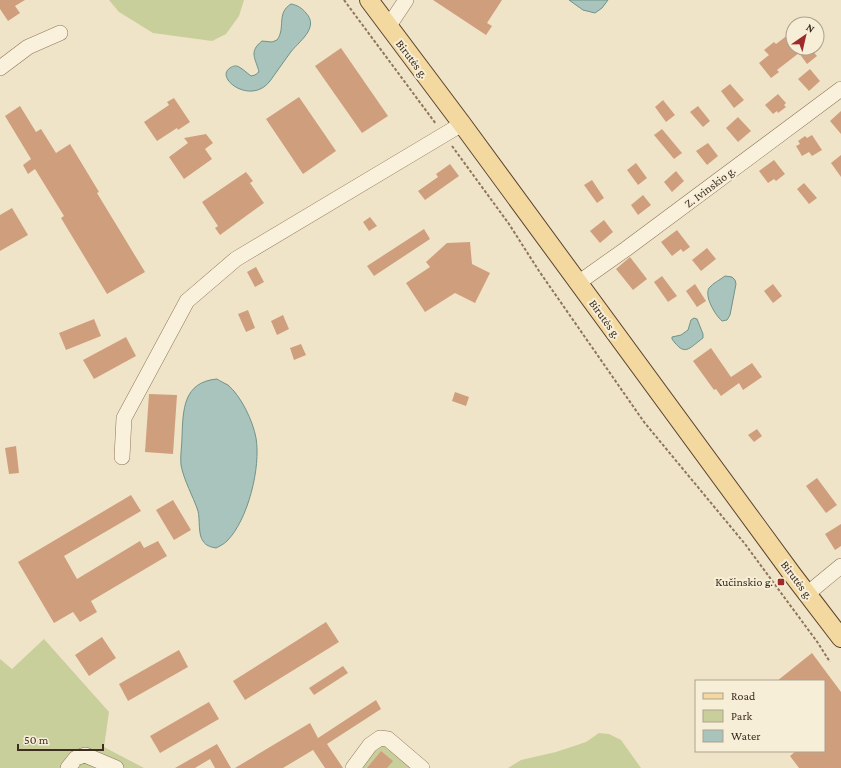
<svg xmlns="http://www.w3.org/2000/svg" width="841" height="768" font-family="'Crimson Pro',serif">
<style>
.green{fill:#c9cf9b}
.water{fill:#a9c4bc;stroke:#6f938a}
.building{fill:#cf9f7d}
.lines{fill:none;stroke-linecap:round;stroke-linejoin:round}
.minor-casing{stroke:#8d765c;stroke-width:16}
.major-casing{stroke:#5b4430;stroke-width:20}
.path{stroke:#8d765c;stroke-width:2;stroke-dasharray:3 2;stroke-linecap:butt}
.minor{stroke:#faf1dc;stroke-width:15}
.major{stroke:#f3d9a0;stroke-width:18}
.poi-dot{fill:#9e2a2b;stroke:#f7eed8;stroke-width:1.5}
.labels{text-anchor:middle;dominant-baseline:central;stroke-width:4;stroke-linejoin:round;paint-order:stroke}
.street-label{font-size:12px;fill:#3d2e20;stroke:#f7eed8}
.poi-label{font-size:12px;fill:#3d2e20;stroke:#f7eed8;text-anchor:end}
</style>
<rect width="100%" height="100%" fill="#f0e4c8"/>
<g class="green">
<polygon points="109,0 244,0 239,16 226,34 212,41 153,33 119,12"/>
<polygon points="44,639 109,712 104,747 144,768 0,768 0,659 12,669"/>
<polygon points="385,733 428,768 345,768 361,747"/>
<polygon points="599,733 609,734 621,740 641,768 508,768 521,760 556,752 586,742"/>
</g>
<g class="water">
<polygon points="569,0 608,0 602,8 595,13 583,10"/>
<path d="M 291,4 C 297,5 302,8 306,13 C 320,28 298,42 290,53 C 283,62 277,72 270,81 C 251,106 214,78 230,68 C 233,66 236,65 239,67 C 243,69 247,73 251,76 L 255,75 L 259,72 C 256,59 248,52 262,41 L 272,42 L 277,40 C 286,28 276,13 291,4 Z"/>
<path d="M 725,276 L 732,277 L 735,280 L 736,284 L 730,315 L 727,320 L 722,321 C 715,315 704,296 709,288 C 713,283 720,280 725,276 Z"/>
<path d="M 694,318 L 697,319 L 703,334 L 703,338 C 688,349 685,357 672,339 L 672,337 L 681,335 L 688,330 L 691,320 Z"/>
<path d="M 217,379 C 220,381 224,383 228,385 C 241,396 253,421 256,438 C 261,467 248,520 227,541 C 224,544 220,546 216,548 C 211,547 206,546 203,541 C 198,535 200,519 198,511 C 193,496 184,481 181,465 C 180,456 182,446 182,437 C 183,410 183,382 217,379 Z"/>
</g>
<g class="building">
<polygon points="0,0 25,0 15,6 20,13 8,21 0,9"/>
<polygon points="433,0 502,0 487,23 492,26 486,35"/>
<polygon points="793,31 793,48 810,48 817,56 807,64 799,53 777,70 779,72 771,78 759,63 769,55 764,50 774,42 776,44"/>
<polygon points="341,48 388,116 362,133 315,66"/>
<polygon points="810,69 820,81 809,91 798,79"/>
<polygon points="730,84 744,100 734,108 721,91"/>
<polygon points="778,94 786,103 784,105 786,107 778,113 777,111 773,114 765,105"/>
<polygon points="299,97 336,151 303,174 266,119"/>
<polygon points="174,98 190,122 178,130 177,128 157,141 144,122 169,105 167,102"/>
<polygon points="663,100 675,115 666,122 655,107"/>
<polygon points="20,106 36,132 41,129 56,153 70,144 99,192 97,193 145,272 107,294 61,218 64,216 35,169 28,174 23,165 31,159 5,116"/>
<polygon points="698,106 710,121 703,127 690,112"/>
<polygon points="841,111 841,134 830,121"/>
<polygon points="738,117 751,131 738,142 726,128"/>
<polygon points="662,129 682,153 674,159 654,135"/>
<polygon points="206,134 213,143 205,149 212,159 184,179 169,157 188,143 184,138"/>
<polygon points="812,135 822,150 812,156 809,152 802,156 796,146 800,144 798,141 805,136 807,138"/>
<polygon points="708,143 718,156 707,165 696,151"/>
<polygon points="841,155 841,177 831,163"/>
<polygon points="774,160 785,174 776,181 774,179 768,183 759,171"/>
<polygon points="636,163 647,178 638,185 627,170"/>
<polygon points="450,164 459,176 425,200 418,191 438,177 436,174"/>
<polygon points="676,171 684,181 672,192 664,182"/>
<polygon points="246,172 253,181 250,183 264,203 220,235 215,228 218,226 202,202"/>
<polygon points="592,180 604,198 597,203 584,185"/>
<polygon points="804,183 817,198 809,204 797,189"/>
<polygon points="643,195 651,205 638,215 631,205"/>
<polygon points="12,208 28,235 0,251 0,215"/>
<polygon points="370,217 377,226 369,231 363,222"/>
<polygon points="604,220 613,232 600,243 590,231"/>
<polygon points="424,229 430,239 374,276 367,266"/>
<polygon points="677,230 690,247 683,252 681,249 672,256 661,242"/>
<polygon points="470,242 472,264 490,273 475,303 455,293 425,312 406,283 430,267 426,262 447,243"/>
<polygon points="707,248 716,259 701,271 692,260"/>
<polygon points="630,257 647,279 633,290 616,269"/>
<polygon points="256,267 264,282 255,287 247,272"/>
<polygon points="662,276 677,296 668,302 654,282"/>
<polygon points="695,284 706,301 697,307 686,291"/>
<polygon points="773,284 782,296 773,303 764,291"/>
<polygon points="248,310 255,328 246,332 238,314"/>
<polygon points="283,315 289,329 277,335 271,321"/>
<polygon points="94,319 101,336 66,350 59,333"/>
<polygon points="126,337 136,356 94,379 83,360"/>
<polygon points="301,344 306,355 294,360 290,348"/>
<polygon points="711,348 731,377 752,363 762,377 743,390 739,383 721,396 716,389 714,390 693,361"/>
<polygon points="455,392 469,397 466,406 452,401"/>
<polygon points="149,394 177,395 173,454 145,452"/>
<polygon points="757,429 762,436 754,442 748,435"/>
<polygon points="16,446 19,473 9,474 5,448"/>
<polygon points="817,478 837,505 826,513 806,486"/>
<polygon points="131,495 141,511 64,556 77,579 140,541 144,548 158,541 167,556 91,601 97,612 80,622 73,612 54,623 18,562"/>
<polygon points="173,500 191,530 174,540 156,510"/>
<polygon points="841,524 841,546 835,550 825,534"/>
<polygon points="326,622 339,642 245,700 233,681"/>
<polygon points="102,637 116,658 89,676 75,655"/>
<polygon points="179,650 188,667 128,701 119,684"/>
<polygon points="812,653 841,692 841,768 799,768 790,756 796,751 824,751 824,681 777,681"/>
<polygon points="343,666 348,673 314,695 309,688"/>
<polygon points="376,700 381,709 327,744 343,768 325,768 313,750 283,768 235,768 310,723 318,738"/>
<polygon points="209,702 219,719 160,753 150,736"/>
<polygon points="217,744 231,768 215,768 210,759 195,768 175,768"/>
<polygon points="381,751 393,761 387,768 367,768"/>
</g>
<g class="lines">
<defs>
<g id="minor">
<polyline points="388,27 406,0"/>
<polyline points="0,68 28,47 60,33"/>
<polyline points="578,283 626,249 841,89"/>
<polyline points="122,457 124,418 187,301 236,259 462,124"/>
<polyline points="807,594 841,566"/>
<polyline points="68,768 76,758 85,755 116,768"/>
<polyline points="353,768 370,745 380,738 388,739 422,768"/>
</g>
<polyline id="major" points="369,0 462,124 792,574 841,638"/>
</defs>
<use href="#minor" class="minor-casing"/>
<use href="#major" class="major-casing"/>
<g class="path">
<polyline points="344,0 436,124"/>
<polyline points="452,146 509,224 539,271 644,422 745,544 818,643 830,662"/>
</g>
<use href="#minor" class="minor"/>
<use href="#major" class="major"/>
</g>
<rect class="poi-dot" x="777" y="578" width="8" height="8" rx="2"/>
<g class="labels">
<g class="street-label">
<text transform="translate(412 59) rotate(53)">Birutės g.</text>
<text transform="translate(710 187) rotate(-37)">Z. Ivinskio g.</text>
<text transform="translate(605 319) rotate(54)">Birutės g.</text>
<text transform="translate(797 580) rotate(53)">Birutės g.</text>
</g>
<g class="poi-label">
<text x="773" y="582">Kučinskio g.</text>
</g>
</g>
<rect x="695" y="680" width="130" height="72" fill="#f7eed8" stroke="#ada18e"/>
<rect x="703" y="693" width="20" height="6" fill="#f3d9a0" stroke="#ada18e"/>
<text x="731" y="700" font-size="12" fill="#3d2e20">Road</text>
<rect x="703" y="710" width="20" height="12" fill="#c9cf9b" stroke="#ada18e"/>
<text x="731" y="720" font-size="12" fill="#3d2e20">Park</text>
<rect x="703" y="730" width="20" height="12" fill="#a9c4bc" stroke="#ada18e"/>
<text x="731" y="740" font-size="12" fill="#3d2e20">Water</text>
<g transform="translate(805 36) rotate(34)"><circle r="19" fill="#f7eed8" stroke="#ada18e"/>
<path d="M0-3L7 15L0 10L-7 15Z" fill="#9e2a2b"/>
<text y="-6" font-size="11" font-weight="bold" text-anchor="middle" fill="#3d2e20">N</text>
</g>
<path d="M18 744v6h85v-6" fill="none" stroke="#3d2e20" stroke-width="2"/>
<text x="24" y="744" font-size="12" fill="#3d2e20" stroke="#f7eed8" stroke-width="3" paint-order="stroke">50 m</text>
</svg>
